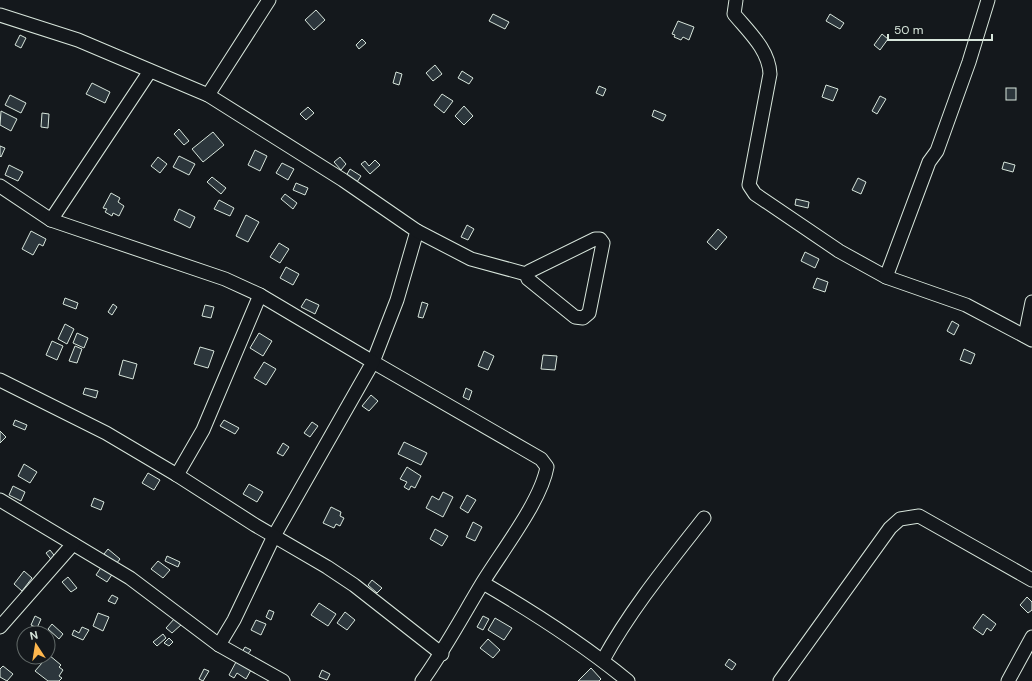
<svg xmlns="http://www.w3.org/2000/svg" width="1032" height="681" font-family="'DM Sans',sans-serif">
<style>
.building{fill:#2c363c;stroke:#d8e6dc}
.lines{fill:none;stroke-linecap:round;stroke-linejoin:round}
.minor-casing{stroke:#d8e6dc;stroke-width:15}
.minor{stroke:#14181c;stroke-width:13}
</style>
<rect width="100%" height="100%" fill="#14181c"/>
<g class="building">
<polygon points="316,10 325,20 314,30 305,20"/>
<polygon points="493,14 509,22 505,29 489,21"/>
<polygon points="830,14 844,23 840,29 826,21"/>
<polygon points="678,21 694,27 689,40 683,37 681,40 674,37 675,35 672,34"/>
<polygon points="882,34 888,39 880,50 874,45"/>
<polygon points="20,35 26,38 21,48 15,45"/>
<polygon points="362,39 366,43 359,49 356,45"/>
<polygon points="435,65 442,74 433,81 426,73"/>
<polygon points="462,71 473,78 469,84 458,78"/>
<polygon points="396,72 402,74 399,85 393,83"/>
<polygon points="92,83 110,92 105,103 86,94"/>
<polygon points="826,85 838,89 833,101 822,97"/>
<polygon points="599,86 606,89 603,96 596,93"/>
<rect x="1006" y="88" width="10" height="12"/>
<polygon points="442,94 453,101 444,113 434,105"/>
<polygon points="10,95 26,103 21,113 5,105"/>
<polygon points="880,96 886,99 877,114 872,111"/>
<polygon points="464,106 473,116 464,125 455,116"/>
<polygon points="308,107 314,113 306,120 300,114"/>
<polygon points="654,110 666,115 663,121 652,116"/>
<polygon points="1,111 17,119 11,131 0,125"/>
<polygon points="42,113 49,114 48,128 41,127"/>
<polygon points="179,129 189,141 184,145 174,134"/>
<polygon points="213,132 224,145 203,162 192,149"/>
<polygon points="0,146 5,148 1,157 0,156"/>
<polygon points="255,150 267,156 260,171 248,165"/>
<polygon points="179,156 195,164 189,175 173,167"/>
<polygon points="158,157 167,164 160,173 151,166"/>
<polygon points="340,157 346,164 341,170 334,162"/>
<polygon points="375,160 380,165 370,174 361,164 365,161 369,166"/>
<polygon points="1004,162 1015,165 1013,172 1002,169"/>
<polygon points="282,163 294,169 288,180 276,173"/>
<polygon points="9,165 23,172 18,181 5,175"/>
<polygon points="350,169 361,176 357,182 346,176"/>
<polygon points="212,177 226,188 221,194 207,182"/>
<polygon points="858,178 866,182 861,194 852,190"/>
<polygon points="296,183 308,188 305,195 293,190"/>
<polygon points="111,193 120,198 118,202 124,206 119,216 113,213 112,216 105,212 107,209 103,208"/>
<polygon points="285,194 297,203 293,209 281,199"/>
<polygon points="796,199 809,202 808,208 795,205"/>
<polygon points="219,200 234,208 230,216 214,209"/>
<polygon points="179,209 195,217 190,228 174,220"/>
<polygon points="246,215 259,222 248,242 236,236"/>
<polygon points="467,225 474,229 468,240 461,237"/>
<polygon points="718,229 727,237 716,250 707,242"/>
<polygon points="31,231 46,239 43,246 39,244 33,255 22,249"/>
<polygon points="279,243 289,249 280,263 270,257"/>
<polygon points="805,252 819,259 815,268 801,261"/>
<polygon points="286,267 299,274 293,285 280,278"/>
<polygon points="817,278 828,282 825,292 813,288"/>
<polygon points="65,298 78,303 76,309 63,304"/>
<polygon points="306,299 319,305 315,314 301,307"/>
<polygon points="422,302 428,304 423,318 418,317"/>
<polygon points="113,304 117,307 112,315 108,312"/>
<polygon points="205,305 214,307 211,318 202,316"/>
<polygon points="952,321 959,325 954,335 947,331"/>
<polygon points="65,324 74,329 67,344 58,339"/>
<polygon points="77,333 88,338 84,348 73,343"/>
<polygon points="259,333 272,341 263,356 250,348"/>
<polygon points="52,341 63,346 57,360 46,355"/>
<polygon points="75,346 82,349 77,363 69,361"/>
<polygon points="200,347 214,351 208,368 194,364"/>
<polygon points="964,349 975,354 971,364 960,360"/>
<polygon points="484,351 494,356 488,370 478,366"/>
<polygon points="543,355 557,356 555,370 541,369"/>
<polygon points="123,360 137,364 133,379 119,375"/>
<polygon points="264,362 276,369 266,385 254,378"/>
<polygon points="85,388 98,391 96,398 83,394"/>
<polygon points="466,388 472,391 469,400 463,397"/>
<polygon points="371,395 378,401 369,411 362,406"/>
<polygon points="15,420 27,425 25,430 13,425"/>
<polygon points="224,420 239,428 235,434 220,426"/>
<polygon points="312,422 318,426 310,437 304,433"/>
<polygon points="0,431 6,437 0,443"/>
<polygon points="404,442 427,453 421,465 398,454"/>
<polygon points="283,443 289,447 283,456 277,453"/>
<polygon points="24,464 37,472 30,483 18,476"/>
<polygon points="407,467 421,476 415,488 411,486 409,490 404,487 407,482 400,479"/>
<polygon points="148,473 160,480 154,490 142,483"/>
<polygon points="249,484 263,492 257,502 243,494"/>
<polygon points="13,486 25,492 21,501 9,495"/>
<polygon points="443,492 453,497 443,517 426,508 432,496 439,500"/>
<polygon points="467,495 476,500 468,513 460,508"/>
<polygon points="94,498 104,502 101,510 91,506"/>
<polygon points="331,507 341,512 340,516 344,518 340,526 336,524 334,528 323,523"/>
<polygon points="473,522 482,527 475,541 466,537"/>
<polygon points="435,529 448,536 442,546 430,539"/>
<polygon points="108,549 120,559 116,564 104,554"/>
<polygon points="50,550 57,559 53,562 46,553"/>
<polygon points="167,556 180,562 178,567 165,561"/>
<polygon points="158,561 170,570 163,578 151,569"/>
<polygon points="102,566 113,573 107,582 96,575"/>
<polygon points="24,571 32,578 22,591 14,584"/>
<polygon points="68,577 77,588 71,592 62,582"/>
<polygon points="372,580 382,588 377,593 368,585"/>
<polygon points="112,595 118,598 115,604 108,601"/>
<polygon points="1027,597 1032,602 1032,610 1028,613 1020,605"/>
<polygon points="319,603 336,614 328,626 311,615"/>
<polygon points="269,610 274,612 271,620 266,617"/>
<polygon points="345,612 355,620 347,630 337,623"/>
<polygon points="98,613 109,617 103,631 93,626"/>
<polygon points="983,614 996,624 991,631 987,628 983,635 973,628"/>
<polygon points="35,616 41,619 37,628 31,625"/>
<polygon points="483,616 489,619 483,630 477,627"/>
<polygon points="175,618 182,624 172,633 166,628"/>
<polygon points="495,618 512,628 504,640 488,630"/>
<polygon points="256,620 266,624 261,635 251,630"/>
<polygon points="52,624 63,634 59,639 48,629"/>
<polygon points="82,627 89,630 83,640 72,635 74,630 79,633"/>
<polygon points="163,634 166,638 157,646 153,642"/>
<polygon points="169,638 173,642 169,646 164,643"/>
<polygon points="488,639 500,650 493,658 480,648"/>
<polygon points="245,647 251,650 247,655 242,652"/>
<polygon points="49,655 61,665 59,667 63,670 59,676 62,678 59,681 48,681 35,671"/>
<polygon points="729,659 736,664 732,670 725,665"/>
<polygon points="236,662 251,670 246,679 237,673 234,678 229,675"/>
<polygon points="3,666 13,674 7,681 0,677 0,669"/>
<polygon points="591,668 601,679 599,681 578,681"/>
<polygon points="204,669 209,671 203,681 199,679"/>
<polygon points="322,670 330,674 327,680 319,677"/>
</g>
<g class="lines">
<defs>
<g id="minor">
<path d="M 736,0 L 734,14 C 749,32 769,50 770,74 L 749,185 L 755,194 L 839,251 L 886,277 L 966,305 L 1032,340"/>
<path d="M 0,15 L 78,40 L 208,95 L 343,180 L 417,231 L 397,300 L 373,362 L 541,459 L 547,467 C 541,501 502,551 483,582 C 463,615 445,649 422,681"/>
<polyline points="208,95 269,0"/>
<polyline points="0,186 51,220 225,279 260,295 373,362 274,536 234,620 219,645"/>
<polyline points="51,220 150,71"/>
<polyline points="417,231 471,259 526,274 528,279 575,317 583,318 589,313 603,243 600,239 595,239 530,271 526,274"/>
<polyline points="886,277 929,162 937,151 969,62 988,0"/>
<polyline points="1025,336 1032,302"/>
<polyline points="0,380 106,433 177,475 255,525 327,567 354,585 442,654"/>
<polyline points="177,475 203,430 260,295"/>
<polyline points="0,500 130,578 219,645 283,681"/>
<path d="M 483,583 C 533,612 583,644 628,681"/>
<polyline points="0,627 73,544"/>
<path d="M 603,660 C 631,609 668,564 704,518"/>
<polyline points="780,681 890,528 900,519 919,516 1032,580"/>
<polyline points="1008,681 1032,637"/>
</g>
</defs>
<use href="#minor" class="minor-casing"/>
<use href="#minor" class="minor"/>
</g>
<g transform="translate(36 645) rotate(348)"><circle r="19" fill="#14181c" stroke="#626a69"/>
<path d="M0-3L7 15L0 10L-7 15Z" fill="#ffb74d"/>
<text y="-6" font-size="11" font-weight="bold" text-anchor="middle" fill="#d8e6dc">N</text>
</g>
<path d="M888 34v6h104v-6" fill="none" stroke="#d8e6dc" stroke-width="2"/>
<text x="894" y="34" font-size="12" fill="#d8e6dc" stroke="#14181c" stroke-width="3" paint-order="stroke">50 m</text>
</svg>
